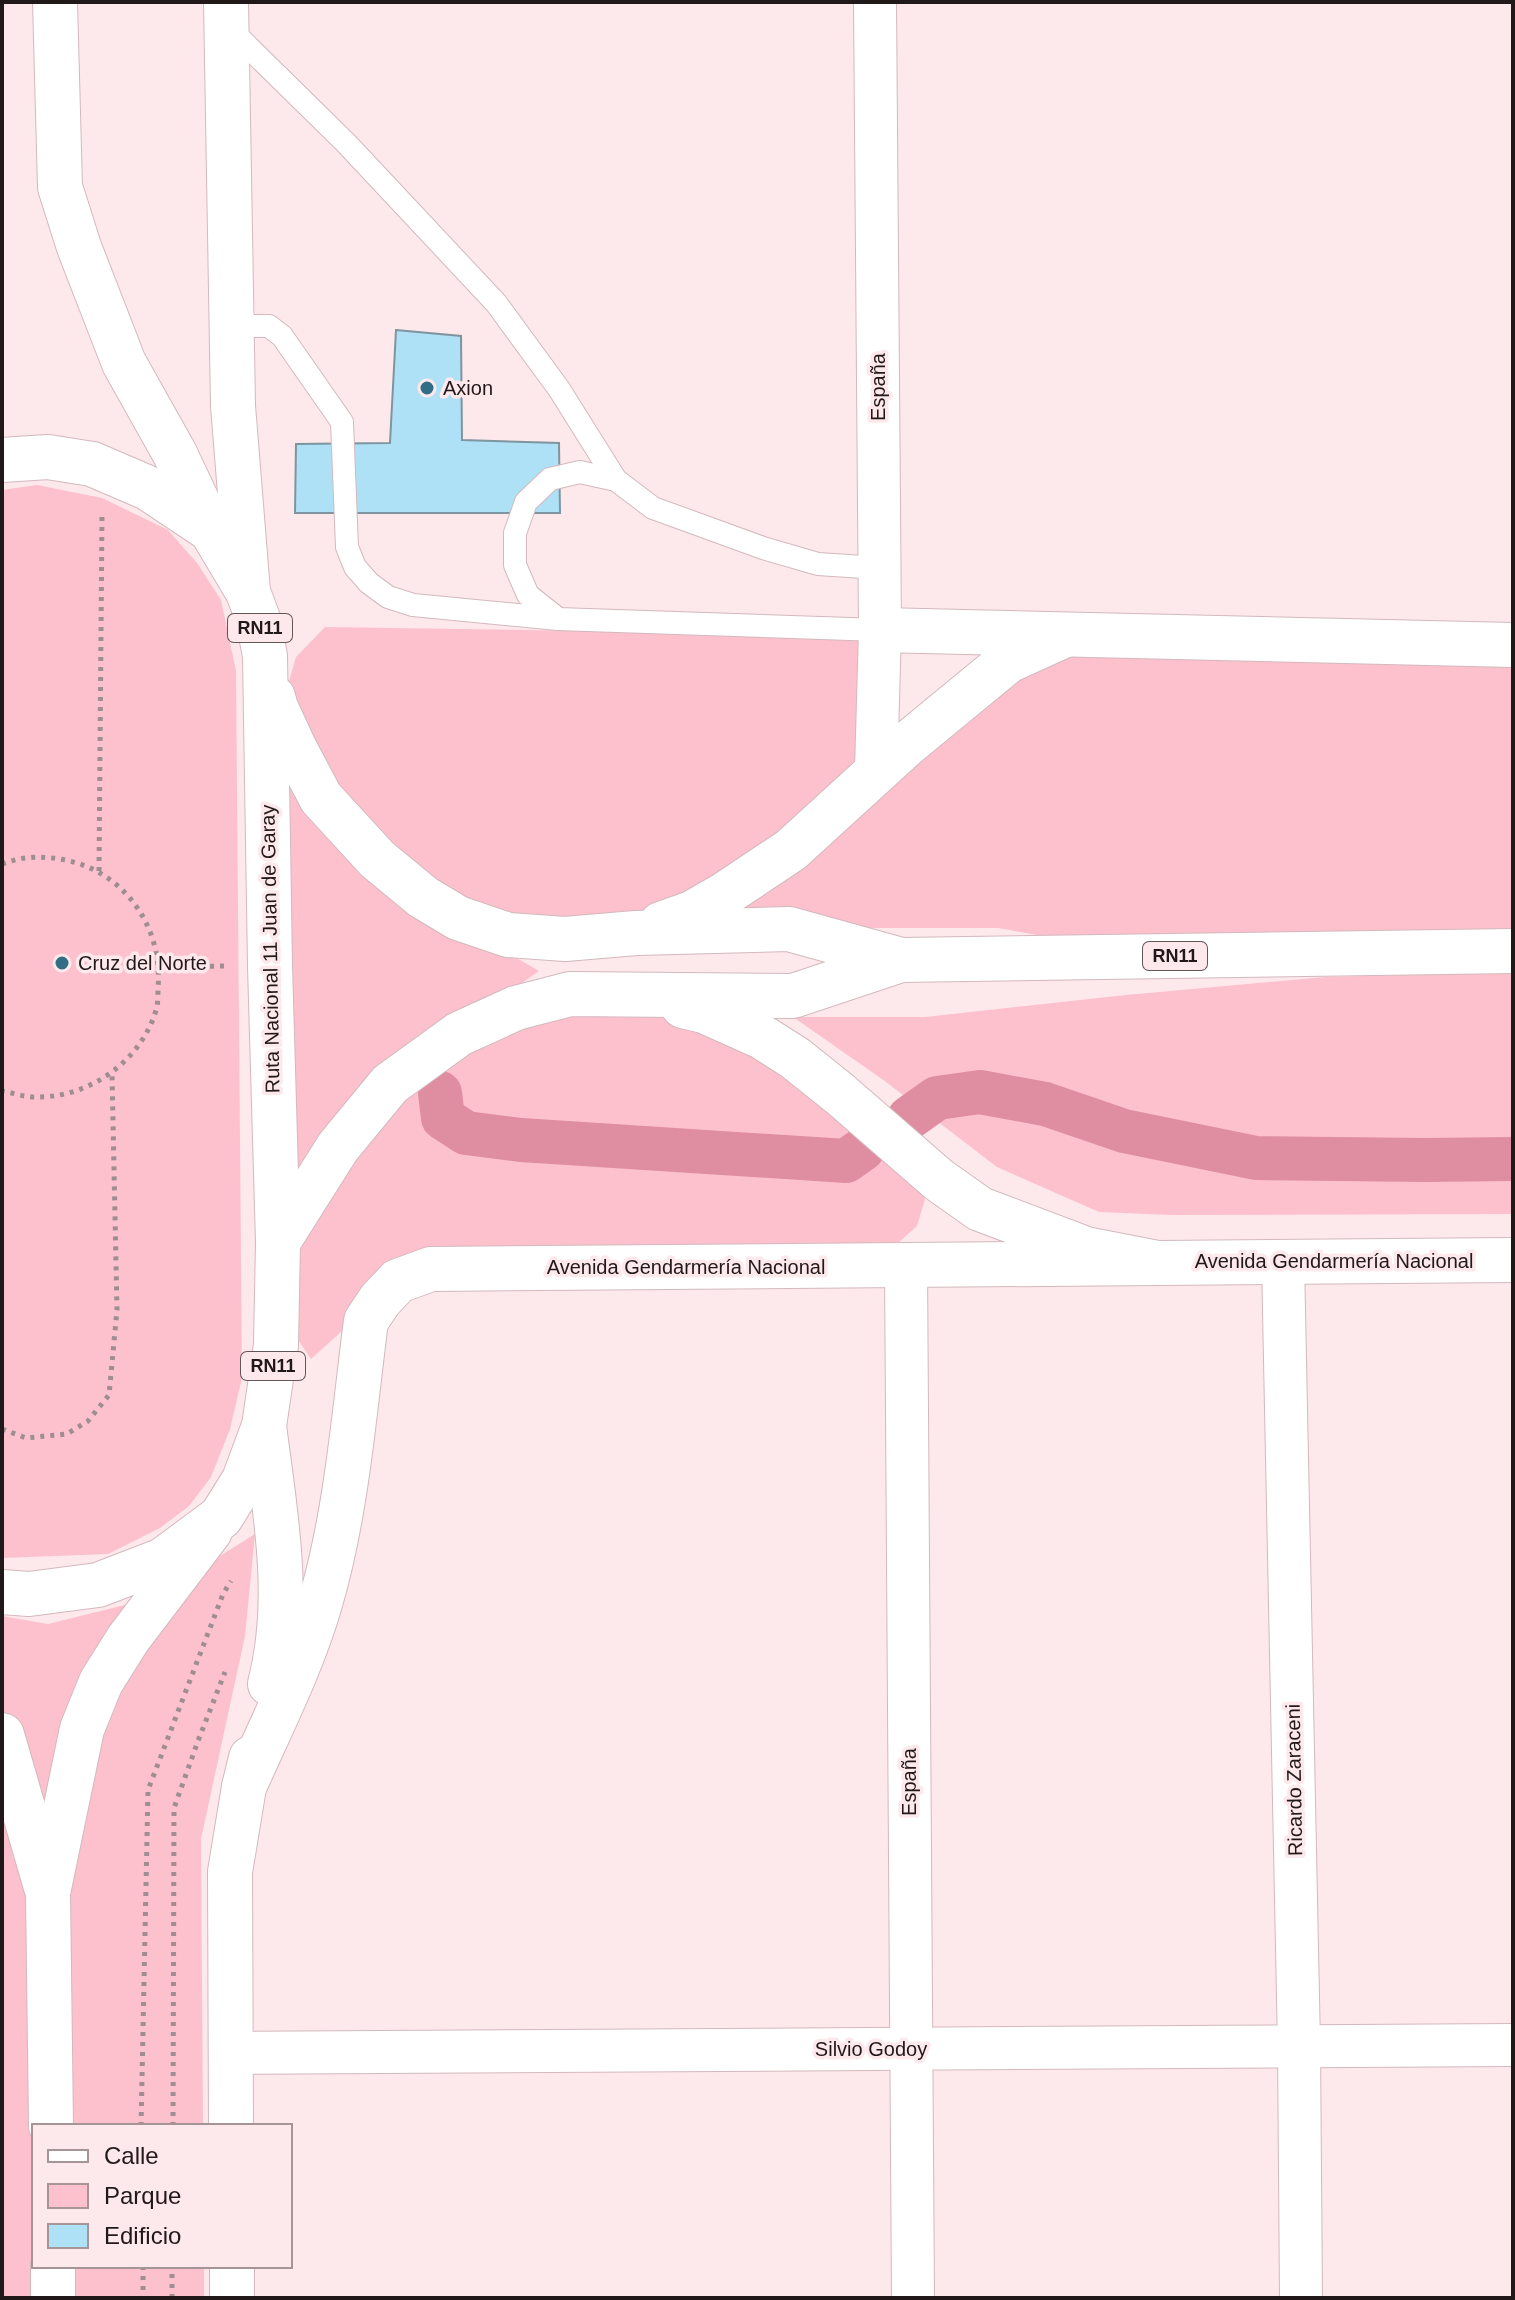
<svg xmlns="http://www.w3.org/2000/svg" width="1515" height="2300" font-family="Helvetica,sans-serif">
<style>
.green{fill:#fdc1cd}
.lines{fill:none;stroke-linecap:round;stroke-linejoin:round}
.canal{stroke:#de8ea0;stroke-width:44}
.building{fill:#afe1f6;stroke:#7e959f;stroke-width:2}
.lane-casing{stroke:#d3b9be;stroke-width:24}
.street-casing{stroke:#d3b9be;stroke-width:44}
.secondary-casing{stroke:#d3b9be;stroke-width:46}
.primary-casing{stroke:#d3b9be;stroke-width:46}
.highway-casing{stroke:#d3b9be;stroke-width:46}
.path{stroke:#9e8e91;stroke-width:5;stroke-dasharray:4 6;stroke-linecap:butt}
.lane{stroke:#fff;stroke-width:22}
.street{stroke:#fff;stroke-width:42}
.secondary{stroke:#fff;stroke-width:44}
.primary{stroke:#fff;stroke-width:44}
.highway{stroke:#fff;stroke-width:44}
.poi-dot{fill:#316e85;stroke:#fde8eb;stroke-width:3}
.labels{text-anchor:middle;dominant-baseline:central;stroke-width:7;stroke-linejoin:round;paint-order:stroke}
.shield{fill:#fde8eb;stroke:#635659;stroke-width:2}
.shield-label{font-size:18px;font-weight:bold;fill:#21181a}
.street-label{font-size:20px;fill:#21181a;stroke:#fde8eb}
.poi-label{font-size:20px;fill:#21181a;stroke:#fde8eb;text-anchor:start}
</style>
<rect width="100%" height="100%" fill="#fde8eb"/>
<g class="green">
<polygon points="37,485 102,498 168,530 197,563 221,600 236,671 242,1378 230,1429 211,1477 189,1506 160,1528 108,1554 2,1558 2,490"/>
<polygon points="325,627 873,635 871,771 644,924 503,927 379,852 283,702 296,657"/>
<polygon points="1068,643 1513,650 1513,941 1131,952 998,928 697,928 886,771"/>
<polygon points="275,726 458,924 539,971 463,1025 282,1226"/>
<polygon points="1513,972 1513,1214 1172,1215 1099,1212 997,1167 882,1079 793,1017 925,1017 1126,995 1325,977"/>
<polygon points="567,1004 701,1019 908,1163 925,1199 917,1226 889,1251 423,1258 311,1359 287,1323 289,1240 341,1159 461,1043"/>
<polygon points="255,1534 245,1636 201,1839 203,2126 34,2126 34,2266 204,2266 204,2298 2,2298 2,1616 48,1624 153,1598"/>
</g>
<g class="lines">
<g class="canal">
<polyline points="440,1093 443,1118 466,1133 521,1140 846,1161 863,1149"/>
<polyline points="909,1118 937,1098 980,1092 1045,1104 1124,1131 1256,1158 1425,1160 1513,1159"/>
</g>
</g>
<polygon class="building" points="396,330 461,336 462,440 559,443 560,513 295,513 296,444 390,443"/>
<g class="lines">
<defs>
<g id="lane">
<polyline points="228,27 346,143 496,303 559,389 616,480 653,508 763,548 818,564 879,568"/>
<polyline points="232,326 269,326 282,336 342,422 347,547 355,567 369,583 388,597 413,605 558,619 880,630"/>
<polyline points="557,618 528,595 515,565 515,533 526,502 550,479 580,472 616,480"/>
</g>
<g id="street">
<polyline points="875,2 880,630 876,771"/>
<polyline points="1283,1261 1299,2046 1301,2298"/>
<polyline points="906,1265 913,2298"/>
<polyline points="230,2053 1513,2045"/>
</g>
<g id="secondary">
<polyline points="226,2 233,406 248,592"/>
<polyline points="880,630 1513,645"/>
<path d="M 264,1426 C 275,1511 292,1599 270,1684"/>
<path d="M 244,1787 C 271,1726 303,1664 321,1600 C 347,1510 354,1414 366,1321 L 380,1300 L 398,1281 L 431,1269 L 1513,1260"/>
<polyline points="231,2126 230,1872 244,1787 251,1758"/>
<polyline points="232,2266 232,2298"/>
</g>
<g id="primary">
<polyline points="2,1735 46,1887"/>
<polyline points="51,2126 48,1893 82,1729 101,1682 128,1639 210,1531"/>
<polyline points="53,2266 53,2298"/>
</g>
<g id="highway">
<polyline points="55,2 60,187 79,247 124,363 175,454 210,528"/>
<polyline points="2,460 48,457 92,464 148,488 211,530 248,592 258,619 265,656 270,966 278,1242 276,1345 264,1426 244,1480 221,1517 163,1560 98,1585 29,1594 2,1592"/>
<polyline points="273,697 276,708 294,747 321,798 377,859 423,897 458,918 508,935 565,939 636,933 789,929 901,960 1513,951"/>
<polyline points="661,924 692,913 725,894 791,850 906,745 1008,661 1063,636"/>
<polyline points="683,1006 704,1011 762,1037 795,1058 840,1094 939,1180 980,1209 1086,1249 1158,1263"/>
<polyline points="278,1242 338,1147 390,1084 459,1034 516,1008 570,994 793,996 901,960"/>
</g>
</defs>
<use href="#lane" class="lane-casing"/>
<use href="#street" class="street-casing"/>
<use href="#secondary" class="secondary-casing"/>
<use href="#primary" class="primary-casing"/>
<use href="#highway" class="highway-casing"/>
<g class="path">
<path d="M 2,864 C 27,854 55,856 80,864 C 132,882 163,934 158,988 C 158,994 158,1001 157,1007 C 143,1059 92,1097 38,1097 C 27,1098 14,1093 2,1091"/>
<polyline points="99,871 102,516"/>
<polyline points="160,967 227,966"/>
<polyline points="2,1429 26,1438 67,1434 88,1421 109,1395 117,1310 112,1074"/>
<polyline points="141,2126 148,1790 223,1594 231,1581"/>
<polyline points="173,2126 174,1808 198,1741 225,1672"/>
<polyline points="143,2266 143,2298"/>
<polyline points="172,2298 172,2266"/>
</g>
<use href="#lane" class="lane"/>
<use href="#street" class="street"/>
<use href="#secondary" class="secondary"/>
<use href="#primary" class="primary"/>
<use href="#highway" class="highway"/>
</g>
<g class="poi-dot">
<circle cx="427" cy="388" r="8"/>
<circle cx="62" cy="963" r="8"/>
</g>
<g class="labels">
<g class="shield">
<rect x="228" y="614" width="64" height="28" rx="6"/>
<rect x="1143" y="942" width="64" height="28" rx="6"/>
<rect x="241" y="1352" width="64" height="28" rx="6"/>
</g>
<g class="shield-label">
<text x="260" y="628">RN11</text>
<text x="1175" y="956">RN11</text>
<text x="273" y="1366">RN11</text>
</g>
<g class="street-label">
<text transform="translate(878 387) rotate(-90)">España</text>
<text transform="translate(270 949) rotate(-91)">Ruta Nacional 11 Juan de Garay</text>
<text x="1334" y="1261">Avenida Gendarmería Nacional</text>
<text x="686" y="1267">Avenida Gendarmería Nacional</text>
<text transform="translate(1294 1780) rotate(-91)">Ricardo Zaraceni</text>
<text transform="translate(909 1782) rotate(-90)">España</text>
<text x="871" y="2049">Silvio Godoy</text>
</g>
<g class="poi-label">
<text x="443" y="388">Axion</text>
<text x="78" y="963">Cruz del Norte</text>
</g>
</g>
<rect width="1515" height="2300" fill="none" stroke="#21181a" stroke-width="8"/>
<rect x="32" y="2124" width="260" height="144" fill="#fde8eb" stroke="#a59597" stroke-width="2"/>
<rect x="48" y="2150" width="40" height="12" fill="#ffffff" stroke="#a59597" stroke-width="2"/>
<text x="104" y="2164" font-size="24" fill="#21181a">Calle</text>
<rect x="48" y="2184" width="40" height="24" fill="#fdc1cd" stroke="#a59597" stroke-width="2"/>
<text x="104" y="2204" font-size="24" fill="#21181a">Parque</text>
<rect x="48" y="2224" width="40" height="24" fill="#afe1f6" stroke="#a59597" stroke-width="2"/>
<text x="104" y="2244" font-size="24" fill="#21181a">Edificio</text>
</svg>
